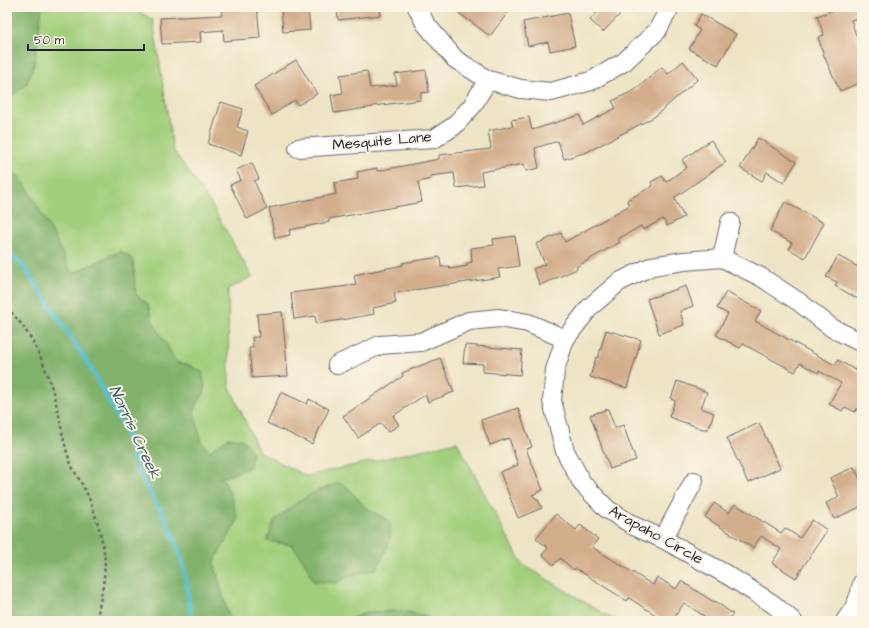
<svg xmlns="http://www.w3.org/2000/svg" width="869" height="628" font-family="'Architects Daughter',sans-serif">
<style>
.green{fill:#a2cf7c;stroke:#62785c}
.forest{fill:#81b26c;stroke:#526a54}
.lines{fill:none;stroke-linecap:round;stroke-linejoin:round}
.stream{stroke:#58c1d4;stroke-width:4.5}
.building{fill:#d3ae8b}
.street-casing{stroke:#69666b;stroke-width:20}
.path{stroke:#69666b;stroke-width:2.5;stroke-dasharray:3 3;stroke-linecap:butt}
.street{stroke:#fff;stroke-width:18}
.labels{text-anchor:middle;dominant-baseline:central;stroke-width:4;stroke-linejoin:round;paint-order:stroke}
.street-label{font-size:15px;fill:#22223b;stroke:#fcf5e5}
.water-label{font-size:16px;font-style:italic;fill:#355a71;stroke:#fcf5e5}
</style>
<rect width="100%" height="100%" fill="#fcf5e5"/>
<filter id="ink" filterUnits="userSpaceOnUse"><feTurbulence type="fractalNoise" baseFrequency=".025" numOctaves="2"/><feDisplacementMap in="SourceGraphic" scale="8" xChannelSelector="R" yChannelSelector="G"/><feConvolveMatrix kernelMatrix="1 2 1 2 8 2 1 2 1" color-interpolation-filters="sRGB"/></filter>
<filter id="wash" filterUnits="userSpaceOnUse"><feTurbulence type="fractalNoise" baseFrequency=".012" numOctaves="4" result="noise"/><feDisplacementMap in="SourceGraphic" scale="16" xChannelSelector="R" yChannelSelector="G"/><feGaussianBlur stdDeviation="0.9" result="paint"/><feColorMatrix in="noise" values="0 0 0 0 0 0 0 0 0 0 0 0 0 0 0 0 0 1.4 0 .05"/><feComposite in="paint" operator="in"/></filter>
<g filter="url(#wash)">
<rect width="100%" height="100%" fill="#ede4c5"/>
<polygon class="green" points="7,7 132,7 153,20 173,150 211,204 252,277 228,289 229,385 259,452 306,476 457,442 522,564 616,621 7,621"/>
<g class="forest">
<polygon points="7,7 42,7 34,65 27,83 7,100"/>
<polygon points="7,165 24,182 53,234 72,274 120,251 133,259 136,295 148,304 152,320 177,363 187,364 202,372 205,391 194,410 201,442 210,451 228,438 242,439 252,451 250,467 222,478 229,490 238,520 214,562 230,621 7,621"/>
<path d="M 339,483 L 348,488 L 365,507 L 389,521 C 394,541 385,552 376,569 L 354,574 L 336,583 L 313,581 L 307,566 L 292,545 L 267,541 L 274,521 L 299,501 L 319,490 Z"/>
<polygon points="403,611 428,616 429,621 351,621 351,619 366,612"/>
</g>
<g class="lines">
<polyline class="stream" points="7,249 24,267 89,365 124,429 138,472 162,513 174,537 183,564 192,621"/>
</g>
<g id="blocks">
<g class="building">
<polygon points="221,7 257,7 260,38 224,41 223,30 200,32 201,42 162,44 160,18 222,15"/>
<polygon points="281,7 308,7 310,30 283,32"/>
<polygon points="337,7 380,7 381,15 338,20"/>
<polygon points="451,7 512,7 490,36"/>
<polygon points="603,7 627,7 603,32 590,20"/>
<polygon points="843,7 856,7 860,17 851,20 862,54 862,82 840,91 824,56 818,37 824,35 817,16"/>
<polygon points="568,13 575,46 550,51 548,42 528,46 523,22"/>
<polygon points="701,14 736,34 718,65 689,49 700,30 694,26"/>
<polygon points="296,60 317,94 298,105 295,100 272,115 254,86"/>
<polygon points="683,61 698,79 654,117 587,152 564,159 558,141 535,148 539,168 526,171 524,164 481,172 483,185 456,188 454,173 430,176 431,179 418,182 422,202 329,219 329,222 289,230 290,235 275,238 269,208 336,194 334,183 358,179 357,172 377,168 377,171 439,159 439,155 491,149 488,131 513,126 511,120 529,117 532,130 580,115 583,125 616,108 612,101 635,90 662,67 668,74"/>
<polygon points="426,70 429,92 421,93 421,100 373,106 373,107 334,113 331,95 343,93 340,75 367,71 370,88 397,85 395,74"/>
<polygon points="221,102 243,109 237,127 248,131 241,155 208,144"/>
<polygon points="758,138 796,162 784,183 767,172 762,181 740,168"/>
<polygon points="711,140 726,162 674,198 684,217 667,226 663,219 643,230 641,226 618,239 620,242 576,267 577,269 540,285 533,269 545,264 536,244 561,233 565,242 630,205 627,200 653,186 651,182 662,176 666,182 687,167 682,160"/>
<polygon points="252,163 259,179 254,181 267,209 247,219 230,185 241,180 236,170"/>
<polygon points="785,202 824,223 805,258 789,249 792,243 770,231"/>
<polygon points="515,236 519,266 498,269 500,277 394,293 396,303 373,308 374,314 347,319 316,324 315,316 294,319 291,293 356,285 354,275 403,265 402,263 440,257 441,267 449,266 450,269 467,266 467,263 472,262 471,248 494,245 493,239"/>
<polygon points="838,256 862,269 862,301 835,286 837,282 826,277"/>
<polygon points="686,286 693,306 680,311 684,325 659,334 647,299"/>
<polygon points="726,292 761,311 755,321 835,365 838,360 862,374 862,400 855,412 845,407 842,411 829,404 841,383 819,371 818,373 800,363 795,372 743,344 740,348 716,335 728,314 717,308"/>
<polygon points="282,312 288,376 252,378 249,348 253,348 252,337 259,337 257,314"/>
<polygon points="606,330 641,340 627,388 590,377 596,357 598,358"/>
<polygon points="465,345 522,350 520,375 483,372 483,364 463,363"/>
<polygon points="440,358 454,392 428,402 425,395 393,416 399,425 388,432 381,423 358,438 343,416 403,376 402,373"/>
<polygon points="677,381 707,392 701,408 714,413 708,429 703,429 669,417 675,401 671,399"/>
<polygon points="281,392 307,404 309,399 329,409 312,444 267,423"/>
<polygon points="518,408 532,447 526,449 543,490 532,495 538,500 542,508 518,518 500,472 518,465 509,438 490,445 481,420"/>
<polygon points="608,409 615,428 623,425 636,460 610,469 590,415"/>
<polygon points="759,423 780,468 748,483 727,438"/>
<polygon points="854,467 862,483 862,506 834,519 826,503 839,497 830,478"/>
<polygon points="714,503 729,513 735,504 781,533 785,528 800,538 812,520 827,530 796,578 772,563 781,549 761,536 753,548 705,517"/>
<polygon points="556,514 576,530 580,525 598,539 592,547 653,585 657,577 676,589 681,581 714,602 715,601 733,614 727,621 700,621 704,616 684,603 672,621 665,621 629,598 627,601 575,568 574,570 560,558 554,565 542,555 548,548 536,538"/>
</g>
</g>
</g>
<g filter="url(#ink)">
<use href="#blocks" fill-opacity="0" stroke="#69666b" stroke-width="1"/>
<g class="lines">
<defs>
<g id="street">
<polyline points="417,7 425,23 455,59 488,80 521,89 551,92 591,81 624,62 657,31 670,7"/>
<polyline points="298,148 434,139 454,126 472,106 488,80"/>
<polyline points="722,258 730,222"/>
<polyline points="337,365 380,345 421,342 469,321 499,318 528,323 565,339"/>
<polyline points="663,539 694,481"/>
<polyline points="793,621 773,604 729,576 663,539 634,526 607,509 582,483 565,451 552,401 555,370 565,339 590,307 619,282 652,266 684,261 722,258 761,277 799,302 832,328 862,343"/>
<path d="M 845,621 C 855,609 860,598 862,583"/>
</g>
</defs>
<use href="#street" class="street-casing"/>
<path class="path" d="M 7,308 C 37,337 50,377 59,416 C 62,432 65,449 71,464 C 74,472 80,480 84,488 C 92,502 102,535 104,552 C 107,578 100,596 97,621"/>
<use href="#street" class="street"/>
</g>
</g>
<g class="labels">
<g class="street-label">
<text transform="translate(382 141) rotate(-5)">Mesquite Lane</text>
<text transform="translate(656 535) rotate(29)">Arapaho Circle</text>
</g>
<g class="water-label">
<text transform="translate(135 432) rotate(65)">Norris Creek</text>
</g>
</g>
<rect width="869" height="628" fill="none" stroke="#fcf5e5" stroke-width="24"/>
<path d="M28 44v6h116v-6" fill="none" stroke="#22223b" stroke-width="2"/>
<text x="34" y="44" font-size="12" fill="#22223b" stroke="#fcf5e5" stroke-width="3" paint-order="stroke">50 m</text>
</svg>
